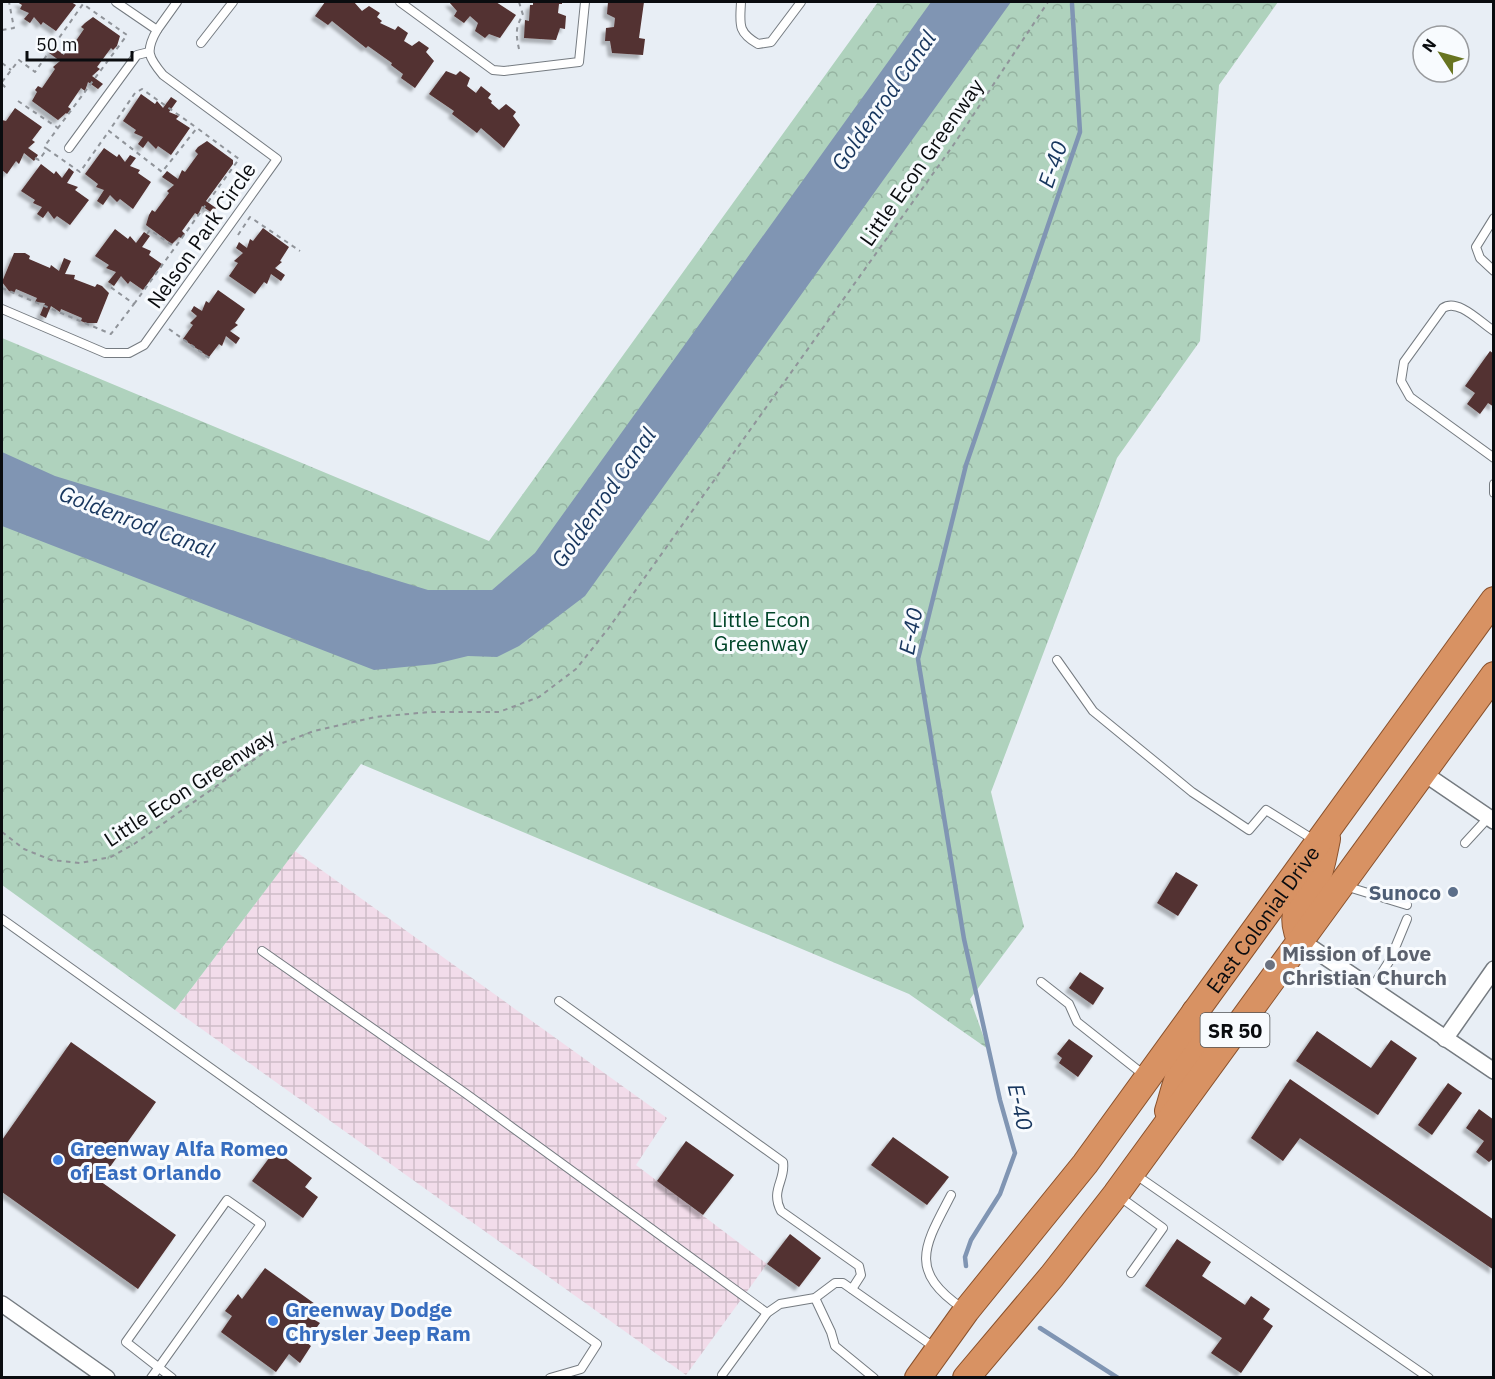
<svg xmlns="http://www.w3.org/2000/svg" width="1495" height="1379" font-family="'IBM Plex Sans',sans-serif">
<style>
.industrial{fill:url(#industrial-grid)}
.park{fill:url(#park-crowns)}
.water{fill:#8095b3}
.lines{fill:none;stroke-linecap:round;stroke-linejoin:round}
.stream{stroke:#8095b3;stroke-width:4.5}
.building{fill:#533130;filter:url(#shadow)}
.service-casing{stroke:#757b81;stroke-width:10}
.minor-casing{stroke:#757b81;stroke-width:18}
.trunk-casing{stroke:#89512c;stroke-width:28}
.path{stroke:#90949a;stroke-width:2;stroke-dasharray:4.5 4.5;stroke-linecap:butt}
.service{stroke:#fff;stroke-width:8}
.minor{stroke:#fff;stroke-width:15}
.trunk{stroke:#d89263;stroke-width:26}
.service-dot{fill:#5c6f8a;stroke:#f8fbfe;stroke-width:2}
.worship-dot{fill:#6b7280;stroke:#f8fbfe;stroke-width:2}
.shop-dot{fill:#3f7fe0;stroke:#f8fbfe;stroke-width:2}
.labels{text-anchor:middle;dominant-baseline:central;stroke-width:6;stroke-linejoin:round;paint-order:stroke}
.shield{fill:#f8fbfe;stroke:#515457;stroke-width:1.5}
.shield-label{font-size:20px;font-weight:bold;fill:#0a0c0f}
.street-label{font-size:21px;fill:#0a0c0f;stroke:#f8fbfe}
.park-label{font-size:21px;fill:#004529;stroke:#f8fbfe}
.service-label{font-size:21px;font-weight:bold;fill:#4e5e75;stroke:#f8fbfe;text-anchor:end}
.worship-label{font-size:21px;font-weight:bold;fill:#5b616d;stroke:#f8fbfe;text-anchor:start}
.shop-label{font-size:21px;font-weight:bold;fill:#366cbe;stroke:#f8fbfe;text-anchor:start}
.water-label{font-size:22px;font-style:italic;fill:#17365e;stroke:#f8fbfe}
</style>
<defs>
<pattern id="industrial-grid" width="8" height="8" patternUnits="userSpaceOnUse" patternTransform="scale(1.5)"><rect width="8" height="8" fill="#f2dcea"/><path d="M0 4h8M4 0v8" fill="none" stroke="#cebcc8"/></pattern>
<pattern id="park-crowns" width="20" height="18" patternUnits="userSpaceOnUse" patternTransform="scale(1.5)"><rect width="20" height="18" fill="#afd2bd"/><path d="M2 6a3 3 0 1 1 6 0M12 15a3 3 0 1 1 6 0" fill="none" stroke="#95b3a1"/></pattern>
<filter id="shadow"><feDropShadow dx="-4" dy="4" stdDeviation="1.5" flood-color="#0004"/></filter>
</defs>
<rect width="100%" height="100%" fill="#e8eef5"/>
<polygon class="industrial" points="295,851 667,1118 636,1165 767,1264 686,1375 175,1010"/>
<polygon class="park" points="878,2 1278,2 1219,85 1200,341 1117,458 991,792 1024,927 970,999 988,1049 909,994 361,764 175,1010 2,885 2,338 489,541"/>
<polygon class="water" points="931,2 1011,2 585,596 519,646 497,657 468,656 435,664 374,670 2,526 2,452 55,476 428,590 492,590 535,553"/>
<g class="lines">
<g class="stream">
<polyline points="966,1266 965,1257 971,1240 1000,1194 1015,1153 1000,1100 964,939 918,659 966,465 1080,132 1072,4"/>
<polyline points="1040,1328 1118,1378"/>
</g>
</g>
<g class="building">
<polygon points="17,2 71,2 76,5 56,31 43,22 41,25 34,17 30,23 24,19 29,13 20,9 22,5"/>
<polygon points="325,2 354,2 362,11 369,6 380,13 377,17 382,21 380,23 395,30 398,26 408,33 404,41 412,46 419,41 429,48 426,52 434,61 415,88 401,78 403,74 391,65 392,63 368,46 366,48 332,21 328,25 315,16"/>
<polygon points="449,2 496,2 516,15 500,38 489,34 485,38 475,31 478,23 470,16 464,23 454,16 457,11"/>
<polygon points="533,2 562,2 562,4 559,4 558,13 566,16 565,29 560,28 556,40 524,38 525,20 529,21 530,5 533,5"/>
<polygon points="608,2 644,2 639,38 645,39 643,55 612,53 610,41 605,41 606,28 614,27 615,18 607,14"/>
<polygon points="93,17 120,36 117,46 113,50 111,48 97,67 100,69 92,76 103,84 98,89 88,82 85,91 81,88 68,107 71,109 67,114 66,113 58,120 32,101 37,92 35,90 38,86 42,88 55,69 53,67 60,61 49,53 53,47 64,55 68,46 71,48 84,29 81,27 85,23"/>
<polygon points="446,71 456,75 460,71 470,78 467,86 476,93 481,86 491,94 488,98 492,101 491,103 499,110 506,104 516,112 513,116 520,125 504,148 481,128 477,133 452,114 454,111 429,94"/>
<polygon points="141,94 155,104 157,101 163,108 171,97 177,101 169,112 179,116 176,119 190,128 171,155 158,146 156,149 148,141 143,148 138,144 143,137 134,133 136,130 123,121"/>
<polygon points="15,108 42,127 32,140 35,142 28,148 38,155 34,161 24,153 19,164 16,161 7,174 2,170 2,120 6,121"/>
<polygon points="207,141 233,160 233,164 206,201 216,208 212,213 202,206 198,215 195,213 182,231 185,234 181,238 179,237 172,244 146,225 149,215 152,210 155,212 169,193 167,191 174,185 162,177 167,171 178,179 182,170 185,172 198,154 195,151 198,147"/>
<polygon points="104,148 117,157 119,154 125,162 130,155 136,158 130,166 140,170 138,173 151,182 133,209 120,199 117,202 110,195 103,205 97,201 104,190 96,187 98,184 85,174"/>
<polygon points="41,164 54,174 56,171 62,178 69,168 74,172 67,183 78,187 75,190 89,200 70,225 57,216 54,219 48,211 43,218 37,214 42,207 33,203 35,200 21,191"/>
<polygon points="263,228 289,247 280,261 282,262 275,268 285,275 281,281 271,274 267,284 264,282 255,294 229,276 238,263 234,261 243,253 236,248 239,242 247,248 250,239 253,241"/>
<polygon points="115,229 128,239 130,236 136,243 144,232 150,236 142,247 151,251 149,255 162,264 143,290 130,281 128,284 121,276 114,286 108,282 116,272 106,268 109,265 95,256"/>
<polygon points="14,253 25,253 30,256 29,259 50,268 51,265 59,271 64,258 71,261 65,274 75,275 74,279 95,287 97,284 102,286 109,293 97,323 86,323 81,321 82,318 61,309 60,312 51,306 46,318 40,315 45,303 35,302 37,298 16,289 14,293 9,291 2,282"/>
<polygon points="218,290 245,309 235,323 238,325 230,331 240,338 236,344 226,336 222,346 219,344 209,357 183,339 193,325 190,323 197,316 191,311 194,306 202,311 206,301 209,303"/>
<polygon points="1490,351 1494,354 1494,407 1488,403 1480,414 1467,404 1475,393 1465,386"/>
<polygon points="1176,872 1198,885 1178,916 1157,903"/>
<polygon points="1080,972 1104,988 1093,1005 1069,988"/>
<polygon points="1317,1031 1371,1068 1391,1040 1417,1058 1378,1115 1296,1061"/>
<polygon points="1069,1039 1093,1056 1078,1077 1059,1063 1062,1058 1057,1054"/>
<polygon points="71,1042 156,1102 100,1181 176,1235 138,1289 2,1192 2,1140"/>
<polygon points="1290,1079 1494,1220 1494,1270 1300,1138 1283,1161 1251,1138"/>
<polygon points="1448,1083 1462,1093 1432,1135 1418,1125"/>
<polygon points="1479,1109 1494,1120 1494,1158 1489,1162 1476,1152 1484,1141 1466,1128"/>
<polygon points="893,1137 949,1177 927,1205 871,1165"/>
<polygon points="686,1141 734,1175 703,1215 657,1181"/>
<polygon points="275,1150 312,1178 305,1187 318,1197 303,1218 252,1181"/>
<polygon points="790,1234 821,1258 799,1287 767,1264"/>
<polygon points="1177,1239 1211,1262 1202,1276 1245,1305 1251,1296 1270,1309 1263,1319 1273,1326 1241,1373 1211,1353 1222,1338 1145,1286"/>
<polygon points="265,1268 322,1309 313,1319 320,1323 306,1342 311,1346 300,1363 289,1354 276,1372 221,1332 232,1316 225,1311 238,1294 242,1299"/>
</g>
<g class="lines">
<defs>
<g id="service">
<polyline points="400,2 493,70 504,71 579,62 585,2"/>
<path d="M 741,2 C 740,24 737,32 758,44 L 771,42 L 801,2"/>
<polyline points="157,30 177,2"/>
<polyline points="201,43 233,2"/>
<polyline points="69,148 137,55 149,52"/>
<polyline points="1494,218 1476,247 1480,258 1494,271"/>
<path d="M 2,309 L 105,353 L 129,353 L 144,345 L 277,159 L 163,75 C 148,57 145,51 157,30 L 116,2"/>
<path d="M 1494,331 C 1480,322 1458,298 1443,308 L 1404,362 L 1401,381 L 1410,397 L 1494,458"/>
<polyline points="1494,484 1494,493"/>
<polyline points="1057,660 1093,711 1192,792 1249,830 1266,810 1314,840"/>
<polyline points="1465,843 1488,818"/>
<polyline points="1345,886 1407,905"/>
<polyline points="2,919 597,1344 581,1369 550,1378"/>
<polyline points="262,951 465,1093 767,1313"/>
<polyline points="1041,982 1069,1004 1077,1022 1144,1075"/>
<polyline points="1372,988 1390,960 1407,919"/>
<path d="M 559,1001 L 783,1162 C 786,1180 770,1190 781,1211 L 859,1266 L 861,1275 L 852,1289"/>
<polyline points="1136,1175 1429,1378"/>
<path d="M 951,1195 C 925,1245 907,1270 962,1308"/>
<polyline points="1120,1197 1163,1228 1131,1273"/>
<polyline points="815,1298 831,1332 835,1346 874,1378"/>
<polyline points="722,1375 767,1313 780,1304 815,1298 835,1283 843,1283 934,1347"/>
<polyline points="151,1378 159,1367 261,1224 227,1200 126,1342 172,1378"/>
</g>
<g id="minor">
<polyline points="1422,772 1494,821"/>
<polyline points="1300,940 1494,1071"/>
<polyline points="1445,1039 1494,969"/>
<polyline points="2,1304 107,1378"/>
</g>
<g id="trunk">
<path d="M 1300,940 C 1287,908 1303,906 1316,881 C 1322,869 1324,852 1327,839"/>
<path d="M 1168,1111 C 1173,1096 1176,1079 1183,1066 C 1193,1045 1212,1036 1195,1012"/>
<path id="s1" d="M 918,1378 L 966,1311 L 1085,1164 L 1494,600"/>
<polyline points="966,1378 1052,1276 1116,1194 1494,675"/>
</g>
</defs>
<use href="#service" class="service-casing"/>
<use href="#minor" class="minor-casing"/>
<use href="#trunk" class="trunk-casing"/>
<g class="path">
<path d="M 519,2 L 523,15 C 515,27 516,35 519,49"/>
<polyline points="2,30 14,28 9,2"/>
<polyline points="2,63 11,70"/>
<polyline points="2,82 19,60 35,72 83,4 127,35 58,128"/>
<polyline points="2,84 6,88"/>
<polyline points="18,101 58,128 44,147 47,149"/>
<polyline points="35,158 39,160 47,149 80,172 109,131"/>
<polyline points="147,234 150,230 175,247"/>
<polyline points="238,235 250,217 300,251"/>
<polyline points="2,261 2,255"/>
<polyline points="2,288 111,334 134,304 109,286 111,284"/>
<polyline points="134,304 239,159 197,128 162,172 109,131 135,93 142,89 197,128"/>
<polyline points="169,329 212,360"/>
<polyline points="2,832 24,849 51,860 80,863 111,857 134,844 272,747 314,731 375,717 430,712 499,712 539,697 576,669 608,629 952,147 1048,2"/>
</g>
<use href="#service" class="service"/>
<use href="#minor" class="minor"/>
<use href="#trunk" class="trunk"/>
</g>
<circle class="service-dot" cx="1453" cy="892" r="6"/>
<circle class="worship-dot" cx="1270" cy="965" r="6"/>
<g class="shop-dot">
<circle cx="58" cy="1160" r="6"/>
<circle cx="273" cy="1321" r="6"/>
</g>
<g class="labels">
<rect class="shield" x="1200.5" y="1013" width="69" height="34" rx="4.5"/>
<g class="shield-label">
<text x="1235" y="1030">SR 50</text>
</g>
<g class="street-label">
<text transform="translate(921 162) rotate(-55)">Little Econ Greenway</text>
<text transform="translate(201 235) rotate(-55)">Nelson Park Circle</text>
<text transform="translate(189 787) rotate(-33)">Little Econ Greenway</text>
<text stroke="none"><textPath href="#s1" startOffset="574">East Colonial Drive</textPath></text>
</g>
<g class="park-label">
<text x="761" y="619">Little Econ<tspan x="761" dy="24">Greenway</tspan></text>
</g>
<g class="service-label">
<text x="1441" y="892">Sunoco</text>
</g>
<g class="worship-label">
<text x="1282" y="953">Mission of Love<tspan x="1282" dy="24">Christian Church</tspan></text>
</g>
<g class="shop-label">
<text x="70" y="1148">Greenway Alfa Romeo<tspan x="70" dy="24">of East Orlando</tspan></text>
<text x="285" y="1309">Greenway Dodge<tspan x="285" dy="24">Chrysler Jeep Ram</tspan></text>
</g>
<g class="water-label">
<text transform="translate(883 100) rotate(-55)">Goldenrod Canal</text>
<text transform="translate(1052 164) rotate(-71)">E-40</text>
<text transform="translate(603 497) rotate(-55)">Goldenrod Canal</text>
<text transform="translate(137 521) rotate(21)">Goldenrod Canal</text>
<text transform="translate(910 631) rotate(-79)">E-40</text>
<text transform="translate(1021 1107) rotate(77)">E-40</text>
</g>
</g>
<rect width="1495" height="1379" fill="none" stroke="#0a0c0f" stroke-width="6"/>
<g transform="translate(1441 54) rotate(306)"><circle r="28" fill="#f8fbfe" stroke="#999b9e" stroke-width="1.5"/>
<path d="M0-4.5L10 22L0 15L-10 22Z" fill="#677420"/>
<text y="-9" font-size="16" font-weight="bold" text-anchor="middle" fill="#0a0c0f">N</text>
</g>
<path d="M27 51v9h105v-9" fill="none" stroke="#0a0c0f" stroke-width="3"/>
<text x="36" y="51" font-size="18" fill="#0a0c0f" stroke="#f8fbfe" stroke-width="4.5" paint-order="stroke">50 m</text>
</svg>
